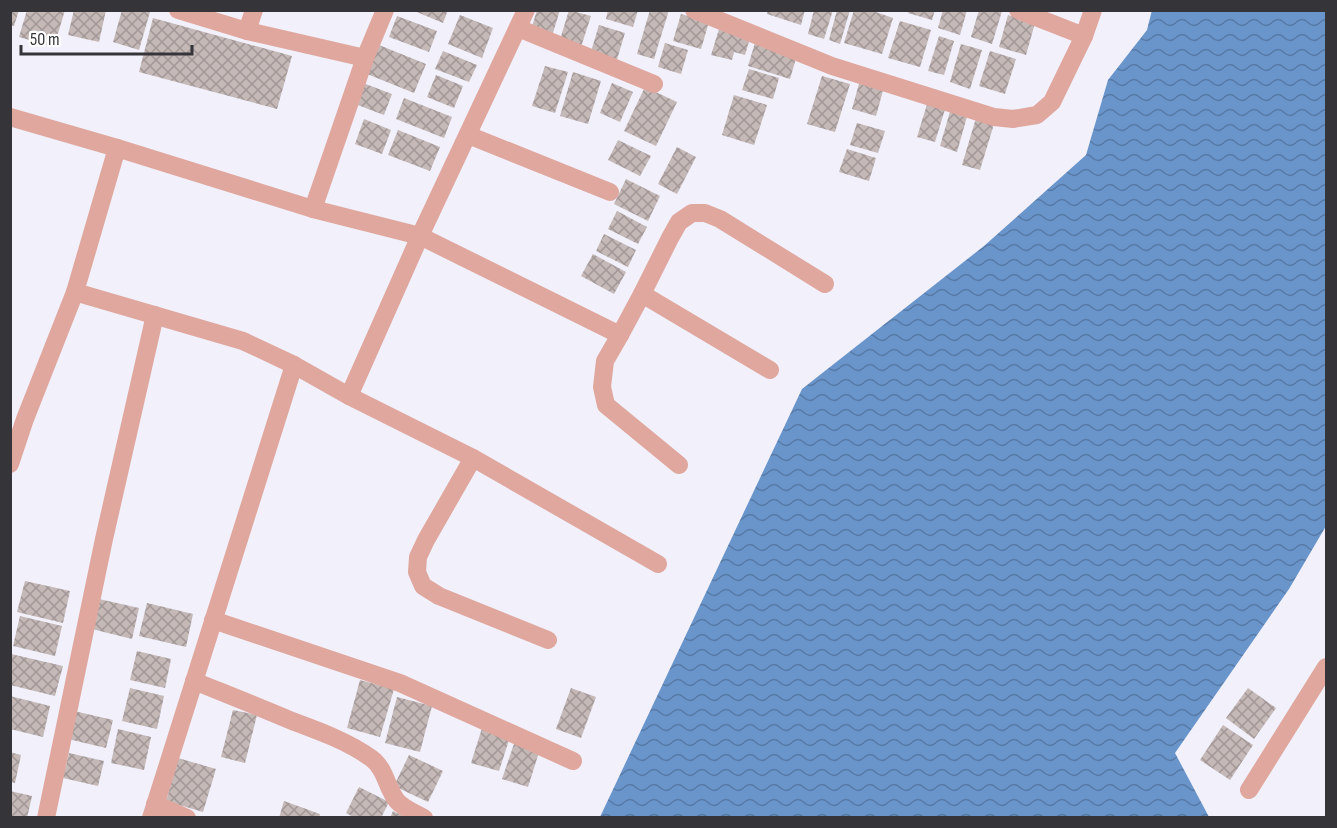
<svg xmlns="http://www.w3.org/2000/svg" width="1337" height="828" font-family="'Sofia Sans Condensed',sans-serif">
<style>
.water{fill:url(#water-waves)}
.building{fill:url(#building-cross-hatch)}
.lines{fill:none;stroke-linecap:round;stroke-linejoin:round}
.street{stroke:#e0a79e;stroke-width:18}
</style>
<defs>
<pattern id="water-waves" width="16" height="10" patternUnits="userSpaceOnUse" patternTransform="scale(1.5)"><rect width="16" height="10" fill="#6995cb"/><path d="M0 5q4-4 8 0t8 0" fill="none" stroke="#577aa6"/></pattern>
<pattern id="building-cross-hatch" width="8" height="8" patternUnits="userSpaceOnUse" patternTransform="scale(1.5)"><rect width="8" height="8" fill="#c5b9b7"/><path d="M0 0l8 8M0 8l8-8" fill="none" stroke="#a19796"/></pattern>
</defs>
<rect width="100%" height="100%" fill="#f1f0fb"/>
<polygon class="water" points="1152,10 1326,11 1326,526 1289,589 1175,753 1209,817 600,817 802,389 984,246 1086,155 1108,80 1147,30"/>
<g class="building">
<polygon points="10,10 19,10 14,26 10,25"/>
<polygon points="27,10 65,10 54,47 19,37"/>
<polygon points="74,10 106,10 99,42 68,35"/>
<polygon points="122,10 144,10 150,12 139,50 113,42"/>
<polygon points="412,10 448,10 443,23"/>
<polygon points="537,10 560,10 552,36 531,30"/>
<polygon points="569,10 591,16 580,50 559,43"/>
<polygon points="608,10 638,10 633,27 606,19"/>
<polygon points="650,10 669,10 654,59 637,54"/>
<polygon points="768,10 805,10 801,25 767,14"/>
<polygon points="814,10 833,10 824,39 808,34"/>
<polygon points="837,10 850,10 840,44 829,40"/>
<polygon points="854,10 870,10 893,18 882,54 844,43"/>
<polygon points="909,10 935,10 932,20 908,13"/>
<polygon points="943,10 967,10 960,35 938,28"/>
<polygon points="979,10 1002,11 992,44 971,37"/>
<polygon points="681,14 709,22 701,49 673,41"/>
<polygon points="460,15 493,28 482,58 448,44"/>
<polygon points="1008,15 1035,23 1026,55 999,47"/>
<polygon points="397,16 437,31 429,52 389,37"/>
<polygon points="153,18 292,56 277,109 139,72"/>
<polygon points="900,21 931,30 920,67 888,58"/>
<polygon points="599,25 625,33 615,66 589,58"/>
<polygon points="719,29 750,38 745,55 734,52 732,60 711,55"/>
<polygon points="939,36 954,41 944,75 928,71"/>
<polygon points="665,43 688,50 681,74 658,67"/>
<polygon points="755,43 797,55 790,79 748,66"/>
<polygon points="961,44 982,50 970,89 950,82"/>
<polygon points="379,45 426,64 414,93 367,74"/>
<polygon points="443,51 477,65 469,82 435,69"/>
<polygon points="990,51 1016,59 1005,94 979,86"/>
<polygon points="545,66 568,72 555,113 532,106"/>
<polygon points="749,69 779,78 773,99 742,90"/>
<polygon points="573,72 601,81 588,124 560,116"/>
<polygon points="436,75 463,86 454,108 427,97"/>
<polygon points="822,76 850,84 835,132 807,124"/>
<polygon points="860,80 884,87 876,116 852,109"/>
<polygon points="363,83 392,94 384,115 355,104"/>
<polygon points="612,83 633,92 620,122 600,113"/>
<polygon points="645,87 677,102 656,146 624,131"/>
<polygon points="734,95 767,105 754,145 722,135"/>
<polygon points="404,98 452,117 444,138 396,119"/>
<polygon points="928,101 946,106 935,142 917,137"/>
<polygon points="951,108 968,113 957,152 940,146"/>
<polygon points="976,118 994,124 980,170 962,165"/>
<polygon points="364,119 391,130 382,154 355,144"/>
<polygon points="857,123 885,131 878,153 850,145"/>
<polygon points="398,130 440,147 430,171 388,155"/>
<polygon points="618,140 651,156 640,176 608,160"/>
<polygon points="677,147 696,157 677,194 658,184"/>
<polygon points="847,149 876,158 869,181 839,172"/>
<polygon points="626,179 660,196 648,221 614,204"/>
<polygon points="617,211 647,227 638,244 608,229"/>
<polygon points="604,234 636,250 628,267 596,251"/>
<polygon points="593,254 626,272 614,294 581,276"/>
<polygon points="25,581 70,591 63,623 17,612"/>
<polygon points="99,599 139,608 132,639 92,629"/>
<polygon points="147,603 193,614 186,647 139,636"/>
<polygon points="20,616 62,626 55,656 13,646"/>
<polygon points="137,651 171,659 165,688 130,680"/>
<polygon points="11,654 63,666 55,696 10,685"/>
<polygon points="360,680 394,689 380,737 347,728"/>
<polygon points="130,688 164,696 157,729 122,721"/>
<polygon points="571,688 596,697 581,738 556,729"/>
<polygon points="1248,688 1276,708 1254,739 1226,718"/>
<polygon points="10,696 50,706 43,737 10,729"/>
<polygon points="397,697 432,706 420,752 385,743"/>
<polygon points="233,710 257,715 245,763 221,757"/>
<polygon points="74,711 113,720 106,748 68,739"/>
<polygon points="483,725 511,734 499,771 471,763"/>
<polygon points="1223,725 1253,745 1230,780 1200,760"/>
<polygon points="118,729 151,737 144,770 111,763"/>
<polygon points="515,741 540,749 528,787 502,779"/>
<polygon points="10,752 21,755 15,783 10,782"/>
<polygon points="69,753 104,761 98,786 63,778"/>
<polygon points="409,755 443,771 428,802 394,786"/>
<polygon points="178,758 216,769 203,812 166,801"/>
<polygon points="359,787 389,802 381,818 355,818 346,813"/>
<polygon points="10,791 32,796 27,818 10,817"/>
<polygon points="284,801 320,814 319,818 279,818"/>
<polygon points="393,811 407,818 390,818"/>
</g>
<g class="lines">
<g class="street">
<polyline points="178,10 247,31 365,58"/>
<polyline points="694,10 832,66 994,117 1013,119 1037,115 1052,102 1084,36 1093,10"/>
<polyline points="1018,10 1084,36"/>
<polyline points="518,28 654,84"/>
<polyline points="247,31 254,10"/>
<polyline points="10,117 117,148 313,209 420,236 526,10"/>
<polyline points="468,135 610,192"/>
<polyline points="117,148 75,292 243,341 294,365"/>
<polyline points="313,209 365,58 385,10"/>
<polyline points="642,294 770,370"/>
<polyline points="620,335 642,294 670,238 679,222 692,213 705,213 720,219 825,284"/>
<polyline points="349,396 473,458 658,564"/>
<polyline points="473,458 426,540 418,557 417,572 423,586 439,596 548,640"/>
<polyline points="10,464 25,419 75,292"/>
<polyline points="213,620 400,683 573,761"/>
<path d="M 194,681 C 226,694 259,707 292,721 C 319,731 347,741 371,758 C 386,769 386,787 397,801 C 403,808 415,813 424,818"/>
<polyline points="1249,790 1326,667"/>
<polyline points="155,804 187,818"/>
<polyline points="46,818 104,539 155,315"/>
<polyline points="151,818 294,365 349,396 420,236 620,335 605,361 602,387 606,405 679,465"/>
</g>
</g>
<rect width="1337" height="828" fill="none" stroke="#353539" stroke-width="24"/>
<path d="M21 45v9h171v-9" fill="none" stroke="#353539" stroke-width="3"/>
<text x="30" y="45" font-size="18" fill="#353539" stroke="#ffffff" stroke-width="4.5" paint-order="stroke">50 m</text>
</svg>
